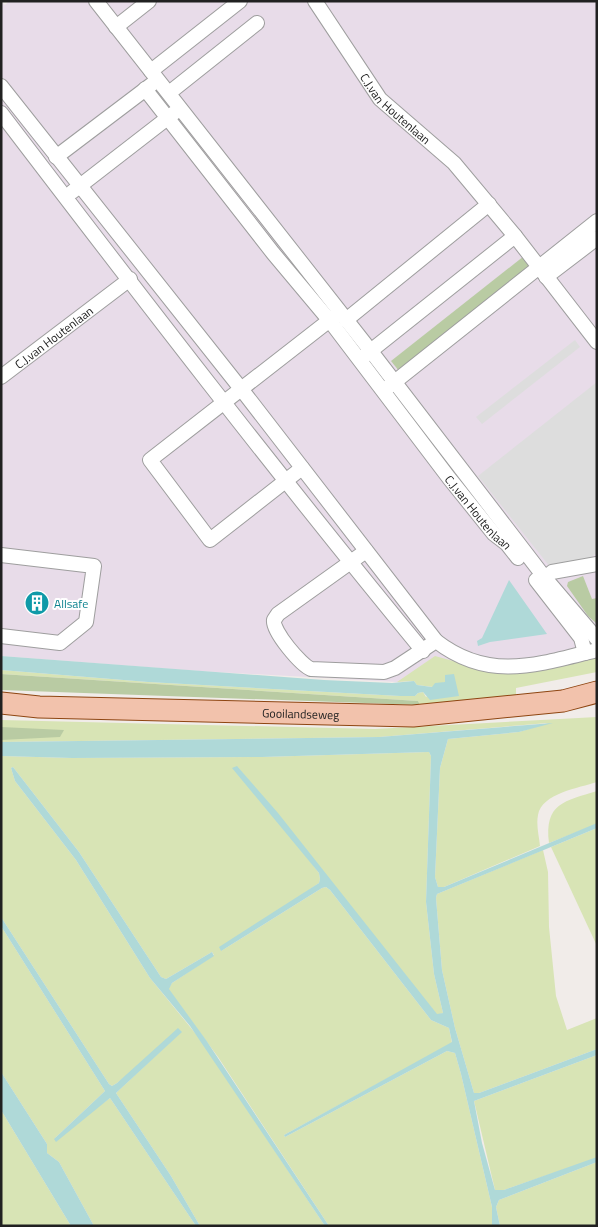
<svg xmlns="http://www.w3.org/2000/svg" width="598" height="1227" font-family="'Titillium Web',sans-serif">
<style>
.industrial{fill:#e8dce9}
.grass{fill:#d8e4b5}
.forest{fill:#b9cba3}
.parking{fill:#ddd}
.water{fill:#afd9d8}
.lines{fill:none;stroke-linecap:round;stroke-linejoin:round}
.minor-casing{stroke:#9e9e9e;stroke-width:16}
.primary-casing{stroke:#8e4511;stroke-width:23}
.minor{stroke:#fff;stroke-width:14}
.primary{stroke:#f2c2ac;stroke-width:21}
.labels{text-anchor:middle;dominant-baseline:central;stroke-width:4;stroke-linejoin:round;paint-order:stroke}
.street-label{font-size:12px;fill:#212121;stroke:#fff}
.culture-label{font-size:12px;fill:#0d838f;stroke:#fff;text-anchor:start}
</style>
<rect width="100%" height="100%" fill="#f1ece9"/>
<polygon class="industrial" points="1,1 5,5 9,1 597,1 597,656 397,682 199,671 1,656"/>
<g class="grass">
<polygon points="435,656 486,670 597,656 597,672 516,688 516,699 420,705 418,701 1,674 1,670 148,682 400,696 415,696 418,693 423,692 426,697 445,682 433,687 417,685 414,681 397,682"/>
<path d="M 597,717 L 597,782 C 579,788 542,793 538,815 C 536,825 539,836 540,846 L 444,887 L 438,887 L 435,877 L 440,768 L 448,739 L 519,732 L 548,723 L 379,737 L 1,742 L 1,720 L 375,729 Z"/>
<polygon points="429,752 431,756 426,902 434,974 443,1013 437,1015 237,766 319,873 320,879 319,883 221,951 322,888 326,887 330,890 431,1020 449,1028 452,1043 284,1135 285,1137 447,1051 455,1053 461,1074 492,1207 492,1226 329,1226 218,1057 168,989 172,983 214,955 212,952 166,979 161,977 79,852 13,767 11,768 15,781 76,860 150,978 200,1039 325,1226 200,1226 171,1176 116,1093 181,1032 117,1083 112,1086 109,1084 1,917 1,756 72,758 262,757"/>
<path d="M 597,791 L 597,824 L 549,843 C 544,803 565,801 597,791 Z"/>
<polygon points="597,828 597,946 551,847"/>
<polygon points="543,850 548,872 549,927 556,996 567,1030 597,1018 597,1049 479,1093 474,1093 455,1028 442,970 436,898 437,894"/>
<polygon points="1,926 105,1091 54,1139 110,1098 196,1226 94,1226 59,1162 47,1153 47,1144 1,1072"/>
<polygon points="597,1055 597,1158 504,1190 495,1190 474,1101"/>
<polygon points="1,1110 71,1226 1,1226"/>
<polygon points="597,1162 597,1226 500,1226 496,1207 499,1200"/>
</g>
<g class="forest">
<polygon points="524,256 531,265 399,371 391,361"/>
<polygon points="583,576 592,599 597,598 597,624 588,616 567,586 568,582"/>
<polygon points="1,674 418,701 420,705 1,690"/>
<polygon points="1,727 64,730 60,737 1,740"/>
</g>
<g class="parking">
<polygon points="575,340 580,347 482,424 476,417"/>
<polygon points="597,382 597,553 589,559 550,567 478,476"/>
</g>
<g class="water">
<polygon points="509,580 547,634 490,642 478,646 477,641 482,638"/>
<polygon points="1,656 324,680 392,683 414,681 417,685 432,687 435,683 445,682 445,675 454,674 459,696 430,700 423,692 418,693 415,696 400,696 148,682 1,670"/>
<polygon points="553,723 519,732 448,739 440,768 435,877 438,887 444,887 597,823 597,828 437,894 436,898 442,970 455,1028 474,1093 479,1093 597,1049 597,1055 474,1101 482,1143 495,1190 504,1190 597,1157 597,1162 499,1200 496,1207 500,1226 492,1226 492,1207 461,1074 455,1053 447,1051 285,1137 284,1135 452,1042 449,1028 431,1020 330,890 326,887 322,888 221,951 219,947 319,883 320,879 319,873 232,768 237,766 278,813 437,1014 443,1013 434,974 426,902 431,756 429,752 262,757 72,758 1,756 1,742 379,737"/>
<polygon points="13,767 79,852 161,977 166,979 212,952 214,956 172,983 169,989 206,1040 329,1226 325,1226 190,1026 150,978 76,860 15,781 11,768"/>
<polygon points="1,917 109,1084 112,1086 117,1083 178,1028 182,1032 116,1093 171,1176 200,1226 196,1226 110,1098 56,1142 54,1139 105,1091 1,926"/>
<polygon points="1,1072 47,1144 47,1153 59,1162 94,1226 71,1226 1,1110"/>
</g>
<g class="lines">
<defs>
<g id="minor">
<polyline points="96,1 370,350 545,578 597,639"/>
<path id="s1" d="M 315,1 L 380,99 L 454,163 L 515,236 L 597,342"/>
<polyline points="116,27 149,1"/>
<polyline points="151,71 240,1"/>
<polyline points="1,86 242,390 436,641"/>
<path id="s2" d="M 145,89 L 273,253 L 330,321 L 449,478 L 494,534 L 507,544 L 518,558"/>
<polyline points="169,93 257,23"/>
<path d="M 1,113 C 139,294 278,475 423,651"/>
<polyline points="56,157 151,85"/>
<polyline points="72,192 174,113"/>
<polyline points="546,277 597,238"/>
<polyline points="346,320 489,204"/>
<polyline points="363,357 515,236"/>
<path id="s3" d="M 1,377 L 130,279"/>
<polyline points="387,388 597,221"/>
<polyline points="302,468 210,540 150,460 335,316"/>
<path d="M 366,551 L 278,614 L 274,620 C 272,631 301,665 311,669 L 384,672 L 395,668 L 436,641 C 489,682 537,665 597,650"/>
<polyline points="1,555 94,566 86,622 60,643 1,636"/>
<polyline points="536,580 581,638 585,653"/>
<polyline points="539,583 552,572 597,564"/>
</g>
<g id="primary">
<path id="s4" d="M 1,703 L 39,707 L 413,716 L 563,701 L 597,692"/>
</g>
</defs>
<use href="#minor" class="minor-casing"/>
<use href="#primary" class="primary-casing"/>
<use href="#minor" class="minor"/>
<use href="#primary" class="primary"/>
</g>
<defs>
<symbol id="building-disc" viewBox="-11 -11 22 22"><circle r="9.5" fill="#0f9aa8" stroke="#fff"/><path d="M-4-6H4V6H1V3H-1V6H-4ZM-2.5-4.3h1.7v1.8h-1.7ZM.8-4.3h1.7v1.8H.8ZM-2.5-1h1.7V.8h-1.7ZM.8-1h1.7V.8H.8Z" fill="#fff"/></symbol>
</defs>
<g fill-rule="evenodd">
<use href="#building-disc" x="23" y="589" width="28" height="28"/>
</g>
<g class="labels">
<g class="street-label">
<text stroke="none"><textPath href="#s1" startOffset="135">C.J.van Houtenlaan</textPath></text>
<text stroke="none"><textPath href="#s3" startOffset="66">C.J.van Houtenlaan</textPath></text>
<text stroke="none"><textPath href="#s2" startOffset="539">C.J.van Houtenlaan</textPath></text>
<text stroke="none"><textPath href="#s4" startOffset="300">Gooilandseweg</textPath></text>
</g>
<g class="culture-label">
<text x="54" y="603">Allsafe</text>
</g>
</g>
<rect width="598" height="1227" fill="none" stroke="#212121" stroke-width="5"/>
</svg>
